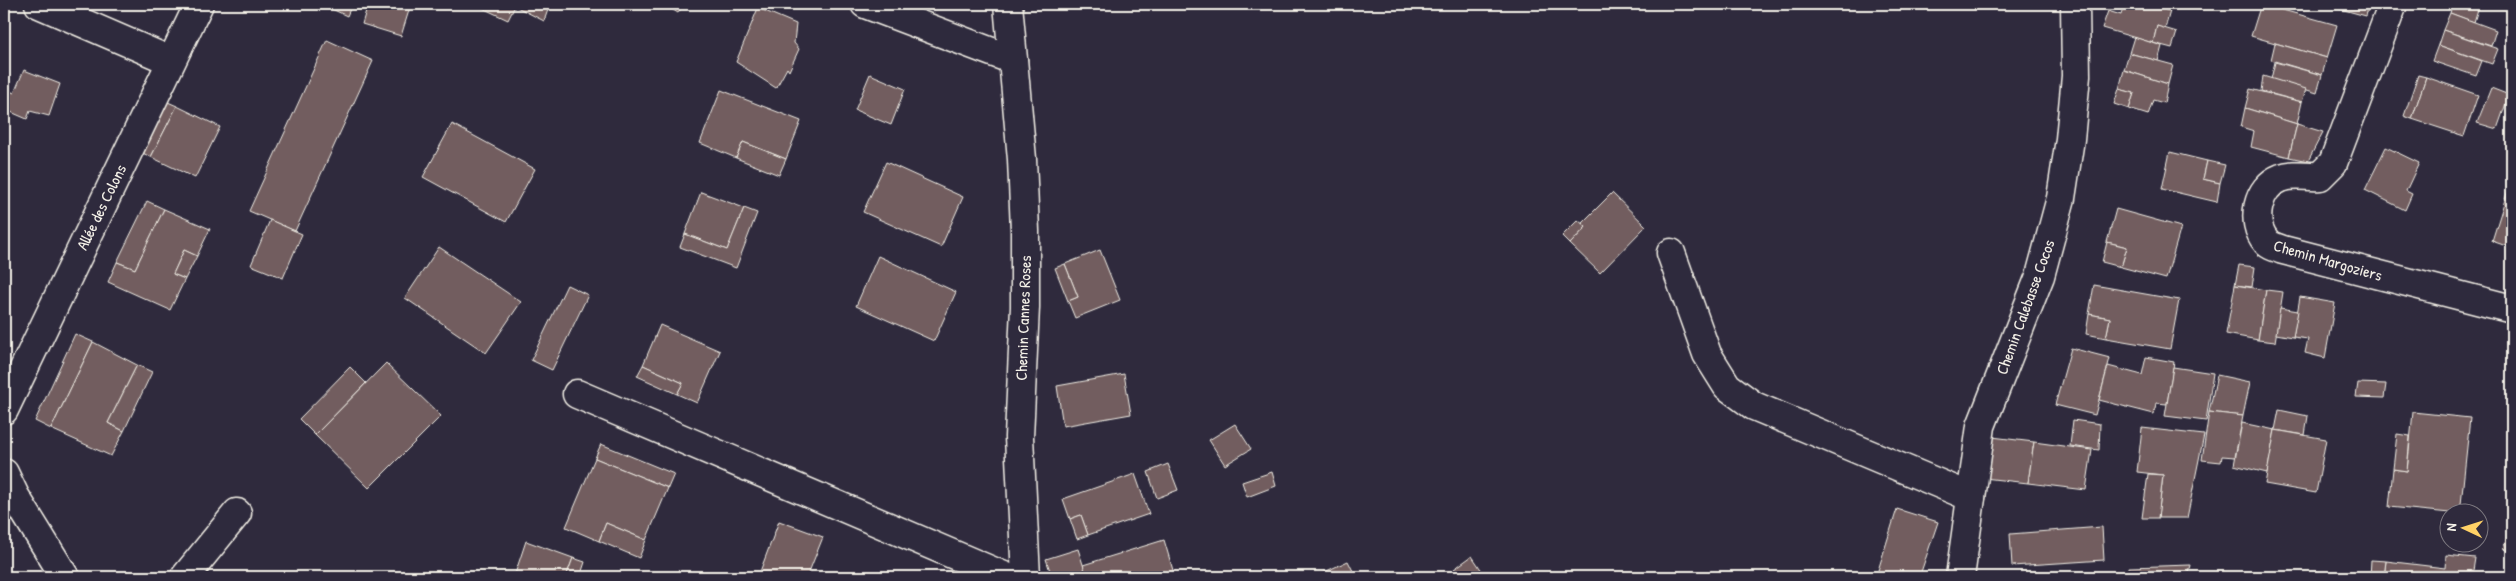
<svg xmlns="http://www.w3.org/2000/svg" width="2516" height="581" font-family="'Patrick Hand',sans-serif">
<style>
.building{fill:#725d5f;stroke:#f4f1e8}
.lines{fill:none;stroke-linecap:round;stroke-linejoin:round}
.minor-casing{stroke:#f4f1e8;stroke-width:31}
.minor{stroke:#2f2a3d;stroke-width:28}
.labels{text-anchor:middle;dominant-baseline:central;stroke-width:4;stroke-linejoin:round;paint-order:stroke}
.street-label{font-size:16px;fill:#f4f1e8;stroke:#2f2a3d}
</style>
<rect width="100%" height="100%" fill="#2f2a3d"/>
<filter id="ink" filterUnits="userSpaceOnUse"><feTurbulence type="fractalNoise" baseFrequency=".02" numOctaves="2"/><feDisplacementMap in="SourceGraphic" scale="10" xChannelSelector="R" yChannelSelector="G"/><feConvolveMatrix kernelMatrix="1 2 1 2 8 2 1 2 1" color-interpolation-filters="sRGB"/></filter>
<g filter="url(#ink)">
<g class="building">
<polygon points="321,4 352,4 347,16"/>
<polygon points="368,4 411,4 401,36 362,24"/>
<polygon points="474,4 516,4 508,20"/>
<polygon points="516,4 543,4 549,7 544,21 515,6"/>
<polygon points="672,4 684,4 678,13 670,8"/>
<polygon points="2124,4 2145,4 2170,11 2165,29 2157,26 2153,43 2102,28 2108,11 2121,15"/>
<polygon points="2145,4 2171,4 2170,11"/>
<polygon points="2261,4 2337,25 2327,58 2251,36"/>
<polygon points="2334,4 2369,4 2366,16 2333,7"/>
<polygon points="2453,4 2479,6 2474,22 2450,13"/>
<polygon points="758,8 796,24 794,43 799,49 789,71 787,68 776,88 736,62"/>
<polygon points="2450,13 2496,30 2491,46 2443,30"/>
<polygon points="2157,26 2177,32 2172,48 2153,43"/>
<polygon points="2443,30 2498,49 2492,64 2438,45"/>
<polygon points="2134,37 2162,46 2158,61 2129,53"/>
<polygon points="327,40 373,61 295,231 249,211"/>
<polygon points="2275,43 2327,58 2322,75 2271,60"/>
<polygon points="2438,45 2482,61 2476,76 2432,61"/>
<polygon points="2129,53 2173,65 2168,84 2124,70"/>
<polygon points="2275,62 2322,75 2317,93 2271,79"/>
<polygon points="24,70 60,84 49,116 30,111 27,119 4,109 4,88 14,93"/>
<polygon points="2124,70 2168,84 2164,103 2153,100 2148,115 2129,109 2134,93 2119,89"/>
<polygon points="870,74 905,89 891,125 855,110"/>
<polygon points="2418,75 2426,77 2412,119 2404,116"/>
<polygon points="2263,76 2306,89 2302,102 2261,91"/>
<polygon points="2426,77 2478,95 2464,136 2412,119"/>
<polygon points="2491,88 2509,95 2497,129 2477,123"/>
<polygon points="2119,89 2134,93 2129,109 2114,104"/>
<polygon points="2250,89 2302,102 2297,124 2245,108"/>
<polygon points="721,90 801,121 786,159 743,142 736,158 700,143"/>
<polygon points="161,99 177,106 151,157 136,150"/>
<polygon points="177,106 220,127 195,178 151,157"/>
<polygon points="2245,108 2297,124 2289,157 2251,147 2254,131 2241,127"/>
<polygon points="452,124 535,169 506,222 423,177"/>
<polygon points="2297,124 2323,132 2308,161 2289,157"/>
<polygon points="743,142 786,159 779,175 736,158"/>
<polygon points="2386,147 2419,163 2406,191 2412,194 2405,210 2365,190"/>
<polygon points="2170,152 2207,161 2203,179 2220,183 2217,202 2162,189"/>
<polygon points="2207,161 2225,165 2220,183 2203,179"/>
<polygon points="886,162 963,197 941,247 863,212"/>
<polygon points="2512,177 2512,248 2492,241"/>
<polygon points="701,192 744,208 727,250 685,234"/>
<polygon points="1612,193 1646,226 1600,273 1570,244 1586,227 1582,223"/>
<polygon points="147,201 164,209 135,269 117,262"/>
<polygon points="744,208 757,213 736,268 680,247 685,234 727,250"/>
<polygon points="164,209 210,229 197,256 184,250 173,274 185,279 170,310 108,282 117,262 135,269"/>
<polygon points="2116,209 2181,227 2166,279 2121,267 2127,247 2107,242"/>
<polygon points="270,220 302,234 283,278 251,265"/>
<polygon points="1578,220 1586,227 1570,244 1562,236"/>
<polygon points="2107,242 2127,247 2121,267 2102,262"/>
<polygon points="439,247 521,302 486,353 405,298"/>
<polygon points="184,250 197,256 185,279 173,274"/>
<polygon points="1100,250 1120,300 1075,318 1068,301 1078,297 1065,264"/>
<polygon points="878,256 956,292 934,341 856,306"/>
<polygon points="1065,264 1078,297 1068,301 1055,268"/>
<polygon points="2239,265 2255,267 2252,287 2235,285"/>
<polygon points="567,285 588,295 552,370 531,360"/>
<polygon points="2094,285 2179,300 2170,349 2106,338 2110,318 2089,314"/>
<polygon points="2235,285 2266,290 2258,340 2226,334"/>
<polygon points="2266,290 2283,292 2275,342 2258,340"/>
<polygon points="2300,297 2335,303 2325,358 2305,353 2308,339 2293,337"/>
<polygon points="2280,308 2298,311 2293,337 2276,334"/>
<polygon points="2089,314 2110,318 2106,338 2086,334"/>
<polygon points="660,325 720,351 697,403 677,394 683,383 643,365"/>
<polygon points="75,334 93,342 51,429 35,421"/>
<polygon points="93,342 137,365 108,423 124,431 111,456 51,429"/>
<polygon points="2071,348 2110,358 2095,415 2055,405"/>
<polygon points="2146,357 2174,362 2167,404 2156,403 2154,414 2099,400 2108,366 2142,375"/>
<polygon points="386,363 441,416 369,488 315,435"/>
<polygon points="137,365 152,372 124,431 108,423"/>
<polygon points="643,365 683,383 677,394 637,376"/>
<polygon points="350,367 366,383 315,435 299,419"/>
<polygon points="2173,367 2213,373 2206,421 2165,416"/>
<polygon points="1124,374 1131,414 1063,426 1057,386"/>
<polygon points="2217,375 2250,382 2243,416 2209,412"/>
<polygon points="2358,383 2386,384 2384,398 2356,397"/>
<polygon points="2279,410 2308,416 2305,435 2275,430"/>
<polygon points="2209,412 2243,416 2235,457 2222,456 2221,462 2202,460"/>
<polygon points="2413,412 2470,418 2460,514 2389,507 2393,469 2407,471"/>
<polygon points="2073,420 2100,424 2099,450 2070,446"/>
<polygon points="2242,423 2275,430 2267,473 2234,465"/>
<polygon points="1235,424 1251,449 1225,465 1209,440"/>
<polygon points="2142,428 2204,435 2187,518 2158,518 2163,475 2137,472"/>
<polygon points="2275,430 2326,439 2316,493 2265,484"/>
<polygon points="2397,434 2410,436 2407,471 2393,469"/>
<polygon points="1992,437 2034,442 2028,483 1984,478"/>
<polygon points="2034,442 2092,450 2086,490 2028,483"/>
<polygon points="601,444 674,474 668,488 595,458"/>
<polygon points="595,458 668,488 646,540 606,523 599,541 566,527"/>
<polygon points="1168,464 1178,490 1157,498 1148,472"/>
<polygon points="1272,472 1276,486 1247,497 1242,482"/>
<polygon points="1135,474 1149,514 1088,535 1081,515 1070,519 1063,499"/>
<polygon points="2148,474 2163,475 2158,518 2142,518"/>
<polygon points="1897,509 1938,522 1920,575 1911,572 1909,577 1876,577"/>
<polygon points="1081,515 1088,535 1077,539 1070,519"/>
<polygon points="779,521 823,537 807,577 758,577"/>
<polygon points="2512,522 2512,552 2503,549"/>
<polygon points="606,523 646,540 639,558 599,541"/>
<polygon points="2102,527 2104,560 2012,566 2010,534"/>
<polygon points="1164,540 1175,577 1087,577 1083,565"/>
<polygon points="526,541 573,558 566,577 514,577"/>
<polygon points="1078,549 1087,577 1073,577 1072,573 1052,577 1046,559"/>
<polygon points="2446,555 2475,558 2472,577 2384,577 2386,561 2445,568"/>
<polygon points="1472,556 1486,577 1460,577 1454,569"/>
<polygon points="573,558 585,562 580,577 566,577"/>
<polygon points="2371,560 2386,561 2384,577 2370,577"/>
<polygon points="1348,561 1356,577 1314,577"/>
<polygon points="2191,565 2188,577 2128,577 2129,567"/>
</g>
<g class="lines">
<defs>
<g id="minor">
<polyline points="39,4 171,61"/>
<polyline points="865,4 1013,60"/>
<polyline points="1008,4 1022,159 1025,231 1025,307 1019,437 1026,577"/>
<path d="M 2393,4 L 2333,163 L 2320,176 C 2307,177 2293,173 2281,178 C 2257,187 2250,222 2266,241 C 2269,246 2278,248 2283,250 L 2512,309"/>
<polyline points="1671,253 1707,354 1727,386 1754,406 1971,497"/>
<polyline points="577,394 1006,577"/>
<polyline points="4,410 199,4"/>
<polyline points="4,473 15,496 65,577"/>
<polyline points="185,577 237,513"/>
<polyline points="1960,577 1981,426 2040,276 2061,198 2070,139 2076,76 2075,4"/>
</g>
</defs>
<use href="#minor" class="minor-casing"/>
<use href="#minor" class="minor"/>
</g>
</g>
<g class="labels">
<g class="street-label">
<text transform="translate(101 207) rotate(-64)">Allée des Colons</text>
<text transform="translate(2328 260) rotate(16)">Chemin Margoziers</text>
<text transform="translate(2025 307) rotate(-70)">Chemin Calebasse Cocos</text>
<text transform="translate(1023 318) rotate(-88)">Chemin Cannes Roses</text>
</g>
</g>
<rect width="2516" height="581" fill="none" stroke="#2f2a3d" stroke-width="20"/>
<rect x="10" y="10" width="2496" height="561" fill="none" stroke="#f4f1e8" stroke-width="2" filter="url(#ink)"/>
<g transform="translate(2464 528) rotate(274)"><circle r="24" fill="#2f2a3d" stroke="#7e7a81"/>
<path d="M0-4L9 19L0 12L-9 19Z" fill="#ffd166"/>
<text y="-8" font-size="14" font-weight="bold" text-anchor="middle" fill="#f4f1e8">N</text>
</g>
</svg>
